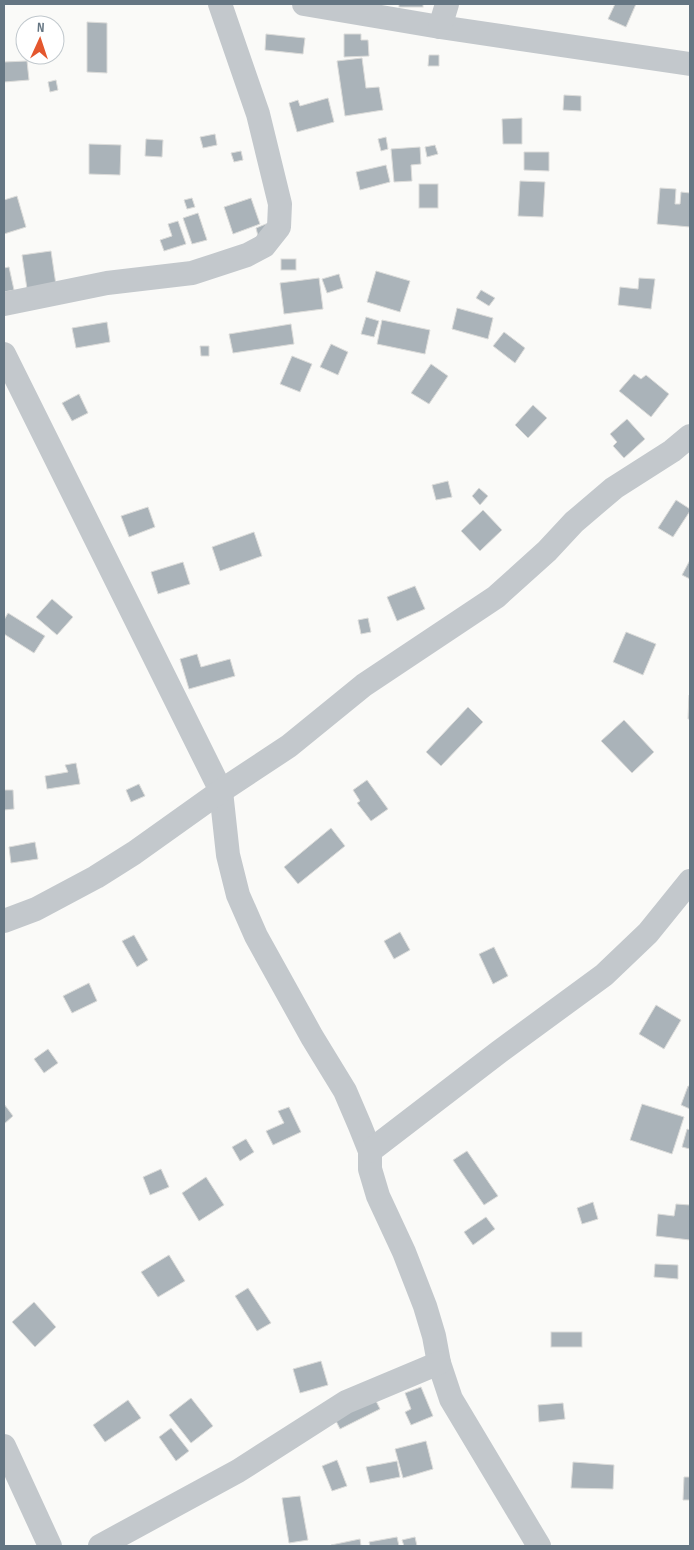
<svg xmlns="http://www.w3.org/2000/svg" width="694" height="1550" font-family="'Sofia Sans Condensed',sans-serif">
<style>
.building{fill:#aab3b9;stroke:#dcdcda}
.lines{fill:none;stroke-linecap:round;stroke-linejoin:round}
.street{stroke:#c3c8cc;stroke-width:24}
</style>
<rect width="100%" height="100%" fill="#fafaf8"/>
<g class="building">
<rect x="399" y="4" width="24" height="3"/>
<polygon points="615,4 636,4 626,27 608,19"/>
<polygon points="87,22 107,23 107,73 87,72"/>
<polygon points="266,34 305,38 303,54 265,50"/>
<polygon points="344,34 361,34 361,40 368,40 369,56 344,57"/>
<polygon points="429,55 439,55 439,66 428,66"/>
<polygon points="362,58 366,88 379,87 383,110 345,116 337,61"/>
<polygon points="27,61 29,80 4,82 4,62"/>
<polygon points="56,80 58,90 50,92 48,82"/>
<polygon points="564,95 581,96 581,111 563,110"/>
<polygon points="328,98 334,122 297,132 289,103 298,100 300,106"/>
<polygon points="522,118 522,144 503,144 502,119"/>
<polygon points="215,134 217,145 203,148 200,137"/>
<polygon points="386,137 388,149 381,151 378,139"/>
<polygon points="146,139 163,140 162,157 145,156"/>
<polygon points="89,144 121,145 120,175 89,174"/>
<polygon points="435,145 438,154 427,157 425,147"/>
<polygon points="420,147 421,164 411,165 412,181 394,182 391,149"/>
<polygon points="241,151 243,160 234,162 231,153"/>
<polygon points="524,152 549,152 549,171 524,170"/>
<polygon points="386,165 390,182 360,190 356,172"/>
<polygon points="520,181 545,182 543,217 518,216"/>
<rect x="419" y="184" width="19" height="24"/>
<polygon points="660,188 676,189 675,204 680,204 681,192 690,193 690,227 657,224"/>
<polygon points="17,196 26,227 4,234 4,200"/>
<polygon points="192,198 195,207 187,209 184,200"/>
<polygon points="251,198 260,224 233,234 224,207"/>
<polygon points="198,213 207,240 192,244 183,218"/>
<polygon points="178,221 186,244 164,251 160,240 172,236 168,224"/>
<polygon points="266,224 269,232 258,236 256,228"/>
<polygon points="51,251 56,285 27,289 22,255"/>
<rect x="281" y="259" width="15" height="11"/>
<polygon points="9,267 14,290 4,292 4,268"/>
<polygon points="376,271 410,281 400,312 367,302"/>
<polygon points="339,274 343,288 327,293 322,279"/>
<polygon points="319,278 323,309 284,314 280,283"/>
<polygon points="639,278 655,279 651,309 618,305 620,287 638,289"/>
<polygon points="481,290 495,298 489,306 476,298"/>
<polygon points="457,308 493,318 488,339 452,329"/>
<polygon points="366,317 379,321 374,337 361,334"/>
<polygon points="382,320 430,330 425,354 377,344"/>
<polygon points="107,322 110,342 76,348 72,328"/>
<polygon points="291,324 294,344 233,353 229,334"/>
<polygon points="504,332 525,348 515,363 493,346"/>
<polygon points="331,344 348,352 338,375 320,367"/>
<polygon points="200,346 209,346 209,356 201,356"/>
<polygon points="292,356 312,364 300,392 280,384"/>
<polygon points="431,364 448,376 429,404 411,393"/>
<polygon points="634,374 641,379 646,375 669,394 651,417 619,391"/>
<polygon points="79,394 88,413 72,421 62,403"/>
<polygon points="533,405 547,418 528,438 515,425"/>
<polygon points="627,419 645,439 624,458 613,446 617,442 610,434"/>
<polygon points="448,481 452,497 436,500 432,485"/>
<polygon points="479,488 488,496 480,505 472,496"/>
<polygon points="676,500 690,509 690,511 673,537 658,528"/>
<polygon points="148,507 155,527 129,537 121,516"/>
<polygon points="483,510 502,530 480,551 461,531"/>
<polygon points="254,532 262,556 220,571 212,547"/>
<polygon points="690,560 690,579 682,575"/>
<polygon points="183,562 190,584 158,594 151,572"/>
<polygon points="415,586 425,609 397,621 387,597"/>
<polygon points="52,599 73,617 57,635 36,617"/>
<polygon points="8,613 45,636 34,653 4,634 4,620"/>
<polygon points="368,618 371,632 361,634 358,620"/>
<polygon points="626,632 656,644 643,675 613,662"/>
<polygon points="197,654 201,667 230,659 235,676 189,689 180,659"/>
<polygon points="689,695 690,695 690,719 688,719"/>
<polygon points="468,707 483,722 441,766 426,752"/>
<polygon points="624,720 654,752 632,773 601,741"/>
<polygon points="76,763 80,784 47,789 45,776 68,772 65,765"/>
<polygon points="367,780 388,809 371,821 357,803 360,801 353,790"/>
<polygon points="139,784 145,796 131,802 126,790"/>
<polygon points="4,790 13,790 14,809 4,810"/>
<polygon points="331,828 345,846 298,884 284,867"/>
<polygon points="35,842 38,859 11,863 9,847"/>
<polygon points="400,932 410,950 394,959 384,941"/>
<polygon points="134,935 148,960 137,967 122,941"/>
<polygon points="494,947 508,976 493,984 479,954"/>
<polygon points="89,983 97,1001 72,1013 63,996"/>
<polygon points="656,1005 681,1020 664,1049 639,1034"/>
<polygon points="48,1049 58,1063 44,1073 34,1059"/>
<polygon points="688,1086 690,1086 690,1109 681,1105"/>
<polygon points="4,1104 13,1116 4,1124"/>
<polygon points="642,1104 684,1117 672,1154 630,1140"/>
<polygon points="289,1107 301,1132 273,1145 266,1131 284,1123 278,1111"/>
<polygon points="687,1129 690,1130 690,1149 682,1147"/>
<polygon points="246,1139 254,1152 240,1161 232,1147"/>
<polygon points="467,1151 498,1196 484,1205 453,1160"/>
<polygon points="161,1169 169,1187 150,1195 143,1177"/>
<polygon points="206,1177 224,1205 199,1221 182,1193"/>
<polygon points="593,1202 598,1219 582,1224 577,1208"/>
<polygon points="676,1204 690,1205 690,1240 656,1236 658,1214 674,1216"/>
<polygon points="486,1217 495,1229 473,1245 464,1232"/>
<polygon points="169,1255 185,1281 158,1297 141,1272"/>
<polygon points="655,1264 678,1265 678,1279 654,1277"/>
<polygon points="248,1288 271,1323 257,1331 235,1296"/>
<polygon points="34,1302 56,1327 35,1347 12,1322"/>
<rect x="551" y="1332" width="31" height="15"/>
<polygon points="321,1361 328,1385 300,1393 293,1369"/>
<polygon points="421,1387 433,1416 411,1425 405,1412 411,1409 405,1393"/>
<polygon points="372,1393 380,1409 340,1429 332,1413"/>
<polygon points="191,1398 213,1426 191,1443 169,1415"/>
<polygon points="128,1400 141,1418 105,1442 93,1425"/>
<polygon points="563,1403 565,1419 539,1422 538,1405"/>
<polygon points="171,1428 189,1451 176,1461 159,1437"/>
<polygon points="426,1441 433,1469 403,1478 395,1449"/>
<polygon points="337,1460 347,1486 332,1491 322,1466"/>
<polygon points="397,1461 400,1477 370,1483 366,1467"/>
<polygon points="573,1462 614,1465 613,1489 571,1488"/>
<polygon points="684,1477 690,1477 690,1500 683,1500"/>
<polygon points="300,1496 308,1540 289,1543 282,1498"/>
<polygon points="397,1537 399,1546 370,1546 369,1542"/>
<polygon points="415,1537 417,1546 404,1546 402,1540"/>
<polygon points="360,1539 361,1546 331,1546 331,1545"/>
</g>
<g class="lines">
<g class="street">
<polyline points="304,4 440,27 690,64"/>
<polyline points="440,27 447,4"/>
<polyline points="4,304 107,283 192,273 247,255 264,246 279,227 280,204 258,114 220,4"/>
<polyline points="4,354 221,791 228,855 238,895 256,936 312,1037 345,1091 360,1126 370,1151 370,1169 378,1196 404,1252 425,1306 434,1336 439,1363 451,1399 539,1546"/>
<polyline points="4,921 36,909 96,877 134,853 221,791 289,746 364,685 496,597 547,551 574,522 614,488 672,451 690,436"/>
<polyline points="370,1151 499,1052 604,975 648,933 690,881"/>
<polyline points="4,1446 50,1546"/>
<polyline points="100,1546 238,1471 346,1402 439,1363"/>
</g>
</g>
<rect width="694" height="1550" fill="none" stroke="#657683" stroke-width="10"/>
<g transform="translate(40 40) rotate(3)"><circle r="24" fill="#ffffff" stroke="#c1c8cd"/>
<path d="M0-4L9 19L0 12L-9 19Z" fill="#e4572e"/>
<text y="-8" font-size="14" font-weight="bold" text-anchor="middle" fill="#657683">N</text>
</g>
</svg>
